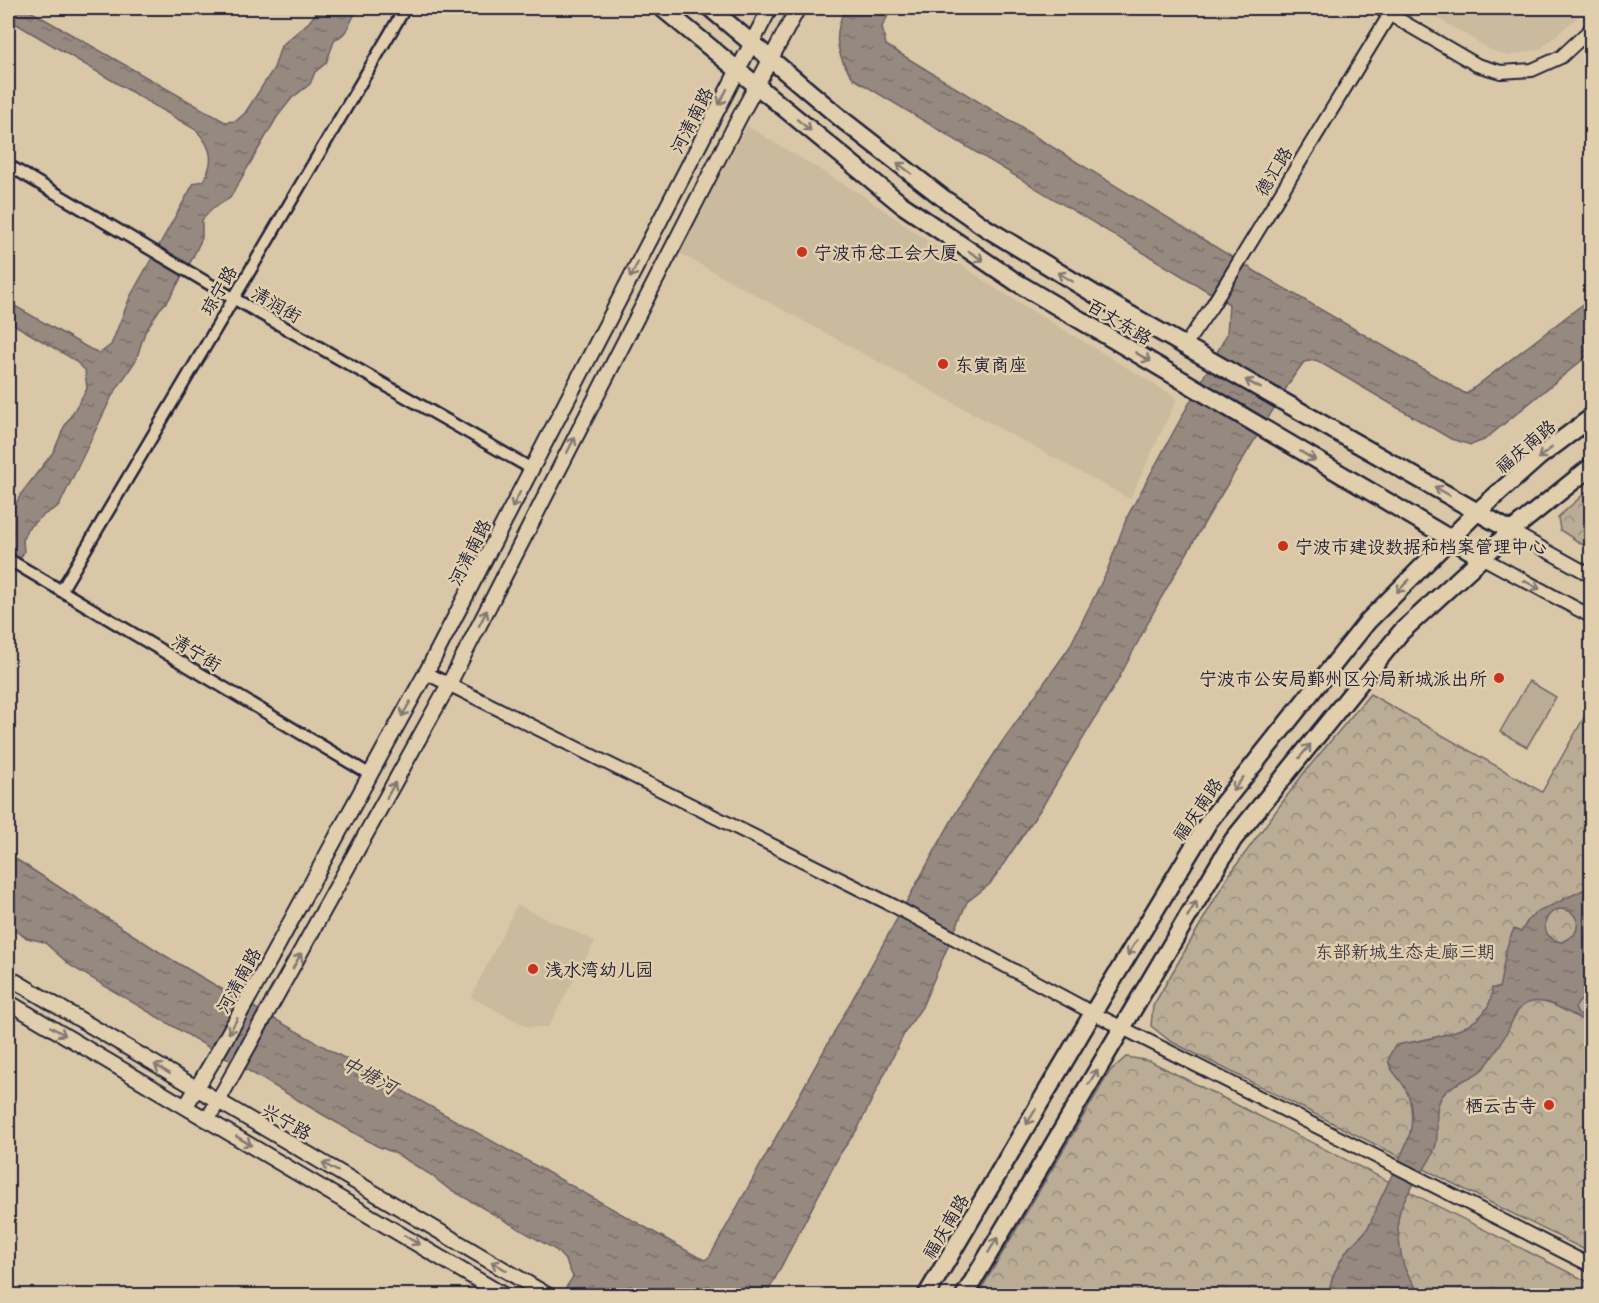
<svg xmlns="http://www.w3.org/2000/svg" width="1599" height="1303" font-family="Mali,'LXGW WenKai TC',sans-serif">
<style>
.built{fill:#caba9e}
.grass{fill:#bbac96;stroke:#6e6768;stroke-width:1.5}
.forest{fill:url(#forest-crowns);stroke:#6e6768;stroke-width:1.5}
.water{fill:url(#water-ripples);stroke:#686064;stroke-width:1.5;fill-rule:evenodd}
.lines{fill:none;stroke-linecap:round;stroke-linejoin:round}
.minor-casing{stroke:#22223b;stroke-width:15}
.tertiary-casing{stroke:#22223b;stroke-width:16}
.secondary-casing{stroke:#22223b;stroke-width:18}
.primary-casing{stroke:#22223b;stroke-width:21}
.minor{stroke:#e1ceac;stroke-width:10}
.tertiary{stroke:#e1ceac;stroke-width:12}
.secondary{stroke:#e1ceac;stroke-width:14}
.primary{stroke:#e1ceac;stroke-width:16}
.oneway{stroke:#827874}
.poi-dot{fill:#c8321e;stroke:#e1ceac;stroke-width:2}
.labels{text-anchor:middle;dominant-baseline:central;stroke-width:5;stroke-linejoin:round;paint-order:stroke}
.street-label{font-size:18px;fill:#22223b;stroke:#e1ceac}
.poi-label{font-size:18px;fill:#22223b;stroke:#e1ceac;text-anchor:start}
.park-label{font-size:18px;fill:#413e4d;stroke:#e1ceac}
.water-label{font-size:20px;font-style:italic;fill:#3f3c4c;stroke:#e1ceac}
</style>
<defs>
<pattern id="forest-crowns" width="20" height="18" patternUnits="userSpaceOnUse" patternTransform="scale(1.5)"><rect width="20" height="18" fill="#bbac96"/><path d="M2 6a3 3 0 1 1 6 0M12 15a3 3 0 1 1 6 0" fill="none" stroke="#988c7c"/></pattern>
<pattern id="water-ripples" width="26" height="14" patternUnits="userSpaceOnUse" patternTransform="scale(1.5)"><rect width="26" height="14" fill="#968980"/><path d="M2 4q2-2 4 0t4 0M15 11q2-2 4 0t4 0" fill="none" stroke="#7a706a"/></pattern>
</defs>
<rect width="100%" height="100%" fill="#d9c7a7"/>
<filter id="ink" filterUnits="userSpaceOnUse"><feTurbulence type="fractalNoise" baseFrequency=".0167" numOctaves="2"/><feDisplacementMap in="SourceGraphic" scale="12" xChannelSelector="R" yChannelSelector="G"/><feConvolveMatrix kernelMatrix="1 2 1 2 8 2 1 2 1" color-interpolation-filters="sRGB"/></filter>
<g filter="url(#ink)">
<g class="built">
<polygon points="1421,8 1588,8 1540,49 1508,56 1491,50"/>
<polygon points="747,126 865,197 993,287 1177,398 1130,499 679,253"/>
<polygon points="517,905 595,941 548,1027 528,1027 471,997"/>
</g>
<polygon class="grass" points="1529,681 1556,697 1527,747 1500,732"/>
<g class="forest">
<polygon points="1591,488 1591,550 1560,530 1558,517"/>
<polygon points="1370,694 1542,792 1591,705 1591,1253 1170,1041 1151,1026 1153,1006 1227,878 1303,774"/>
<polygon points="1126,1057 1150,1061 1592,1284 1591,1296 977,1296 1110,1071"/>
</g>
<g class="water">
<path d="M 8,8 L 25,8 L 225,122 L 236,121 L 245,113 L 274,68 L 281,46 L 309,22 L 320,8 L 359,8 C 350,18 349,35 335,39 L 326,63 L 315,72 L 310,84 L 292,98 L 277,117 L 230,198 L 212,209 L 202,220 L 202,238 L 191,261 L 169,299 L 159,310 L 145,332 L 136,360 L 112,396 L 59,506 L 45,514 L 27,529 L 23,539 L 24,552 L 8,579 L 8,519 L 21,494 L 54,451 L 64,427 L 87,389 L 85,370 L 73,359 L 8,321 L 8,302 L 90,349 L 100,353 L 111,345 L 130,297 L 194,183 L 203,181 C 216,161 211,146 196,130 L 8,19 Z"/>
<path d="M 845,8 L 892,8 L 882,27 L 886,45 L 1258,273 L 1466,394 L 1591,298 L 1591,353 L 1484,440 L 1471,445 L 1451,439 L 1316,360 L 1304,362 L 1293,377 L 1213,508 L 1161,598 L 1118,680 L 1042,807 L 990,884 L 967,902 L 922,1007 L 905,1032 L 858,1128 L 840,1154 L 768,1292 L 768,1295 L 561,1295 L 573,1277 L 566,1261 L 556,1250 L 446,1187 L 431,1175 L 395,1153 L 377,1146 L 308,1106 L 71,966 L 44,942 L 27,938 L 8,926 L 8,854 L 164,955 L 225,991 L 698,1257 L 705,1260 L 710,1256 L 958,809 L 1002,742 L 1069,648 L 1107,571 L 1127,517 L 1227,334 L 1229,304 L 854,79 C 835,55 833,35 845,8 Z"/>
<path d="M 1591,886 L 1591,1009 L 1589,1003 L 1582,1000 L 1579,1002 L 1575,1008 L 1578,1014 C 1584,1018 1589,1017 1591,1010 L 1591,1023 C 1573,1018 1552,998 1532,1002 C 1516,1005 1513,1021 1507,1032 C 1501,1044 1493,1057 1485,1067 C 1473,1080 1453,1081 1443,1095 C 1431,1111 1441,1131 1435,1148 C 1426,1175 1397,1196 1398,1226 C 1398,1234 1401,1256 1403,1263 C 1406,1275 1416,1283 1419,1295 L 1328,1296 C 1330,1280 1339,1262 1348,1249 C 1353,1242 1362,1237 1367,1229 C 1372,1221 1376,1209 1380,1200 C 1389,1181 1399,1161 1407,1142 C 1414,1126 1413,1103 1405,1088 C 1396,1071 1379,1066 1396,1045 C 1428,1039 1493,1032 1492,988 L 1499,988 C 1504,968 1504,947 1514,929 L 1521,932 L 1528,920 L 1534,914 ZM 1559,909 C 1575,909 1582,922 1574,935 L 1562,942 C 1541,940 1539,915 1559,909 Z"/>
</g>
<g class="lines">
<defs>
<g id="minor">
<polyline points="8,165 233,298 532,469"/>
<polyline points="8,559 369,774"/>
<polyline points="61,591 405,8"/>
</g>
<g id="tertiary">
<polyline points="395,8 401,11"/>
<polyline points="1379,8 1477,65 1501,72 1532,70 1561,57 1592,28"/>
<polyline points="1185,345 1212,306 1390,14"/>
<polyline points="1511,531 1592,576"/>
<polyline points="1481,557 1592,617"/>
<polyline points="426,673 894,906 1093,1013 1592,1266"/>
</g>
<g id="secondary">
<polyline points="8,977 549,1296"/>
<polyline points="8,1002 505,1296"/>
<path d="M 186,1106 C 271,965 345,817 426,673 L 770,8"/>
<polyline points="208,1119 449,684 739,118 798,8"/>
</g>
<g id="primary">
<polyline points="662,8 901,204 1016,282 1481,557"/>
<polyline points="710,8 844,121 943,198 986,228 1106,301 1511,531"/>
<polyline points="926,1296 1093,1013 1209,821 1368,621 1477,512 1540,456 1592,417"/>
<polyline points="964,1296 1233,840 1401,632 1511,531 1592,466"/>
</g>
</defs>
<use href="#minor" class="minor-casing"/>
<use href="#tertiary" class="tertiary-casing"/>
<use href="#secondary" class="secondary-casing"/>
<use href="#primary" class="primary-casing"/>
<use href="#minor" class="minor"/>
<use href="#tertiary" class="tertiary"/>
<use href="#secondary" class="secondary"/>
<use href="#primary" class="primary"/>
</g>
<defs><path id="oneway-shaft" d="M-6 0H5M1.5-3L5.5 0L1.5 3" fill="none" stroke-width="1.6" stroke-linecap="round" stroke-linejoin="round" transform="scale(1.5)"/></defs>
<g class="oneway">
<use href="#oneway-shaft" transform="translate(723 97) rotate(117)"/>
<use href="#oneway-shaft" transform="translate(804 125) rotate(39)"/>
<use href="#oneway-shaft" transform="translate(904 168) rotate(-143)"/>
<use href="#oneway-shaft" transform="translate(976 256) rotate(33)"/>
<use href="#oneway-shaft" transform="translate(634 270) rotate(117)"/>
<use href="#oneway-shaft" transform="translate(1065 277) rotate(-150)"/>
<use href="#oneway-shaft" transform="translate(1143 357) rotate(31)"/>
<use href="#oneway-shaft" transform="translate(1253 384) rotate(-151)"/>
<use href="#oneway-shaft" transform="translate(571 445) rotate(-63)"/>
<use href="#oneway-shaft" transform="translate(1545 453) rotate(142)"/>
<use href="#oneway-shaft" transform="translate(1308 456) rotate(31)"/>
<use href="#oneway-shaft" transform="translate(1442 491) rotate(-150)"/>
<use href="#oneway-shaft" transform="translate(516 500) rotate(117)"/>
<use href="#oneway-shaft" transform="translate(1532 585) rotate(28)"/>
<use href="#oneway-shaft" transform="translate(1403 586) rotate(135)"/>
<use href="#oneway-shaft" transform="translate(483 618) rotate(-63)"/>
<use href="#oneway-shaft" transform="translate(406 709) rotate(120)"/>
<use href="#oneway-shaft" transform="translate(1305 751) rotate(-51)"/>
<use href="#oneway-shaft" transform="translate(1238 784) rotate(128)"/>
<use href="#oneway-shaft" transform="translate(391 790) rotate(-61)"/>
<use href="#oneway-shaft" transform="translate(1192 909) rotate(-59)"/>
<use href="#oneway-shaft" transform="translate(1132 948) rotate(121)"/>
<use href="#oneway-shaft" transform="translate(297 961) rotate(-61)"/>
<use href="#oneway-shaft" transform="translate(233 1026) rotate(120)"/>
<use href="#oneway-shaft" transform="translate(58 1031) rotate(30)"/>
<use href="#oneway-shaft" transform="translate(162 1069) rotate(-149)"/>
<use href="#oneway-shaft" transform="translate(1093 1077) rotate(-59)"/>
<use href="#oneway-shaft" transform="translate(1031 1117) rotate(121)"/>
<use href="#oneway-shaft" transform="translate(244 1141) rotate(31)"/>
<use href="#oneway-shaft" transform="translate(330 1167) rotate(-150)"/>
<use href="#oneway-shaft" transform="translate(412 1240) rotate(31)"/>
<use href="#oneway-shaft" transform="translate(993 1245) rotate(-59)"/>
<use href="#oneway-shaft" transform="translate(499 1266) rotate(-150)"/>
</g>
</g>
<g class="poi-dot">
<circle cx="802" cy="252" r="6"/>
<circle cx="943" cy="364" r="6"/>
<circle cx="1283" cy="546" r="6"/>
<circle cx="1499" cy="678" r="6"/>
<circle cx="533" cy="969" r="6"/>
<circle cx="1549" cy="1105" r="6"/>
</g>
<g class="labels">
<g class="street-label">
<text transform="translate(691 120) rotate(-63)">河清南路</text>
<text transform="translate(1273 171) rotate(-59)">德汇路</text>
<text transform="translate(218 290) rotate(-60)">琼宁路</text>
<text transform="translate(277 304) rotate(30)">清润街</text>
<text transform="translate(1120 321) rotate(31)">百丈东路</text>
<text transform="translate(1525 446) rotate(-40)">福庆南路</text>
<text transform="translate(469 552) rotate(-63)">河清南路</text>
<text transform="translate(197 652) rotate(31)">清宁街</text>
<text transform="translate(1197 809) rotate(-55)">福庆南路</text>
<text transform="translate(238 980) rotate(-61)">河清南路</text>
<text transform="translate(287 1121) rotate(30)">兴宁路</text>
<text transform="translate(945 1226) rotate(-59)">福庆南路</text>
</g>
<g class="poi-label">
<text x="814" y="252">宁波市总工会大厦</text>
<text x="955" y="364">东寅商座</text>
<text x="1295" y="546">宁波市建设数据和档案管理中心</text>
<text x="1487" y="678" text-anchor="end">宁波市公安局鄞州区分局新城派出所</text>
<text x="545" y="969">浅水湾幼儿园</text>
<text x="1537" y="1105" text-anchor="end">栖云古寺</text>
</g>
<g class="park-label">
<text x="1405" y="951">东部新城生态走廊三期</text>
</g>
<g class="water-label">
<text transform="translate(370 1074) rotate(28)">中塘河</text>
</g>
</g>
<rect width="1599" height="1303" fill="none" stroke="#e1ceac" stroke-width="30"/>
<rect x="15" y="15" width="1569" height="1273" fill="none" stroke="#22223b" stroke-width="2" filter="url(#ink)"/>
</svg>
